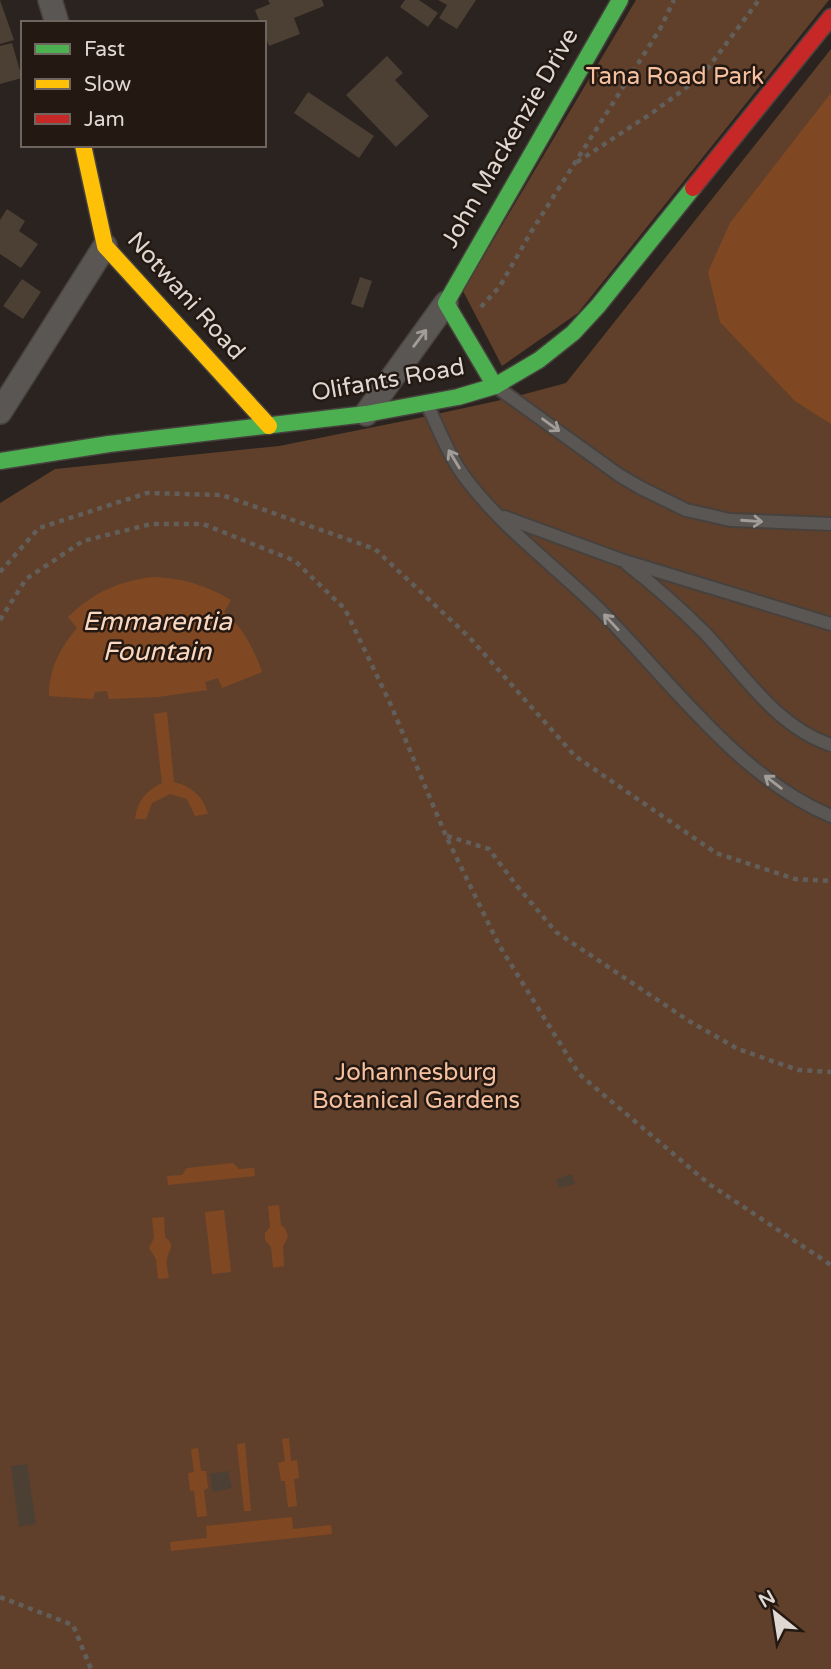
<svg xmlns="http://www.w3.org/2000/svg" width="831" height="1669" font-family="'Varela Round',sans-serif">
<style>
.green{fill:#60402b}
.water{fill:#804822}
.building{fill:#4c3f34}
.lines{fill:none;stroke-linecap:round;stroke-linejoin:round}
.lane-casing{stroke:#47413e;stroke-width:16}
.street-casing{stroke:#47413e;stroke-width:26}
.fast-casing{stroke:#47413e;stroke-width:19}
.slow-casing{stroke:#47413e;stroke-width:19}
.jam-casing{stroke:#47413e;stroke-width:19}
.path{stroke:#625e5a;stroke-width:4.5;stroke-dasharray:5 5;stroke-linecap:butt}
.lane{stroke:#5a5653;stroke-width:12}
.street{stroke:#5a5653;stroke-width:23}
.fast{stroke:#4caf50;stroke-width:16}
.slow{stroke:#ffc107;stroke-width:16}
.jam{stroke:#c62828;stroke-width:16}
.oneway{stroke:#a39d99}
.labels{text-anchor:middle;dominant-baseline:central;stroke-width:5;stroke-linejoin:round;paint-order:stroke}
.park-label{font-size:24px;fill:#f6c09f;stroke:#241912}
.street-label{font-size:24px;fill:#dfd7d2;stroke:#241912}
.water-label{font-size:26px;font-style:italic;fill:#fcd7c0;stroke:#241912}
</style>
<rect width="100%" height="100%" fill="#2a231f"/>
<g class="green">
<polygon points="636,0 829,0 578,313 502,366 463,291"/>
<polygon points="831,49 831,1669 0,1669 0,503 55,469 279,446 414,419 510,398 566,383"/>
</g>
<g class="water">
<polygon points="831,93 831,424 795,401 720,322 708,272 730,223"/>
<path d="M 153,577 C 183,578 205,585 231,600 L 224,612 C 243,627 254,649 262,672 L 222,688 L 218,678 L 205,682 L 207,690 L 158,697 L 109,699 L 107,691 L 95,692 L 93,699 L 49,696 C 49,669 60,648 77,628 L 68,617 C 93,593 118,581 153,577 Z"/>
<path d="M 167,712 L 174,782 C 192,787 203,796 208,814 L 195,816 L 187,799 L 170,794 L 152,803 L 146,819 L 135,819 C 137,801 146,791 162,783 L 154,714 Z"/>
<polygon points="233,1163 239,1169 254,1168 255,1176 168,1185 167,1176 182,1175 187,1168"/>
<polygon points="279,1205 281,1225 285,1228 288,1237 283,1246 284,1266 273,1268 271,1247 265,1240 265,1233 270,1227 268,1206"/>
<polygon points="224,1210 231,1272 212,1274 205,1212"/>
<path d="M 164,1217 L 165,1237 C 176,1246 169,1248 167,1259 C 166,1264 168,1273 169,1278 L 158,1279 L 156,1259 L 149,1248 L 154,1238 L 152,1218 Z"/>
<polygon points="289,1438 291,1461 297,1460 299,1478 294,1479 297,1506 288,1507 285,1481 281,1481 278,1463 285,1461 282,1439"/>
<polygon points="245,1443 251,1511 244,1511 237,1444"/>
<polygon points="198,1448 201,1471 206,1471 208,1488 204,1490 207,1516 197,1517 194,1491 190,1491 188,1473 194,1472 191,1449"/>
<polygon points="292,1517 293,1529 331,1525 332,1534 171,1551 170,1542 207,1538 206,1526"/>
</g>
<g class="building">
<polygon points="0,0 14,40 0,44"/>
<polygon points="268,0 322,0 324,6 294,18 300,34 269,46 264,34 264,23 260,23 255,10 270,4"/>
<polygon points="405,0 419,0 438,13 428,27 400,7"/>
<polygon points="438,0 476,0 457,29 439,18 447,5"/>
<polygon points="12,43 22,78 0,84 0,46"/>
<polygon points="387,56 403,73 395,80 429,116 396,147 346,95"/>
<polygon points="308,92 374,136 359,158 294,113"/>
<polygon points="7,209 25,221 19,231 38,244 21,268 0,254 0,220"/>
<polygon points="360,277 372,281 363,308 351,304"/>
<polygon points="22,279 41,292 23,319 3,306"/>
<polygon points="572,1174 575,1184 559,1188 556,1179"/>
<polygon points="27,1464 36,1524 19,1527 11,1466"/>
<polygon points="228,1471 232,1488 213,1492 210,1474"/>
</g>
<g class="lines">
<defs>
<g id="lane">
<polyline points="498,388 619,475 641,488 686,510 730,520 831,524"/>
<path d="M 427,404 C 439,430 449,456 466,479 C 504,529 555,566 599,609 C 668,678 739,778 831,816"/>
<polyline points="504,517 621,560 831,624"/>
<path d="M 627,564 C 654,585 680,608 704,632 C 742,672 776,727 831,745"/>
</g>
<g id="street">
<polyline points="50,0 57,23"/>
<polyline points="0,412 105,246"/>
<polyline points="366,414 446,303"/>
</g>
<g id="fast">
<polyline points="495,386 446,303 620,0"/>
<polyline points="0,461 109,444 366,414 458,397 495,386 539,360 573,333 598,306 693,188"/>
</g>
<polyline id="slow" points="83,145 105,246 269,426"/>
<polyline id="jam" points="693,188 831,17"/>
</defs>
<use href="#lane" class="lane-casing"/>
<use href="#street" class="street-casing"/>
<use href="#fast" class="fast-casing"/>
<use href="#slow" class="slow-casing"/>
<use href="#jam" class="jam-casing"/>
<g class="path">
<polyline points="577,162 652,113 702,76 759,0"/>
<polyline points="481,307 500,286 531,232 660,29 674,0"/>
<polyline points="0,572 39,528 147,493 222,495 375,549 470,638 575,756 716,853 795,879 831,881"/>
<polyline points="0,620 26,579 83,541 151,524 203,524 295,561 345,609 390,703 446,836 499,945 579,1074 709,1184 831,1265"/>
<polyline points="447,836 489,849 517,886 556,932 689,1021 738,1049 798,1070 831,1072"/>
<polyline points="0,1597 73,1625 91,1669"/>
</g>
<use href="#lane" class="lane"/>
<use href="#street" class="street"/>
<use href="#fast" class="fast"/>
<use href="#slow" class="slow"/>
<use href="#jam" class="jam"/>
</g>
<defs><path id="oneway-shaft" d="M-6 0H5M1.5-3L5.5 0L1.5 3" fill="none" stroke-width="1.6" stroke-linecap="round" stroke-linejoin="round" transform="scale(1.75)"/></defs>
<g class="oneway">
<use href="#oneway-shaft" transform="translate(420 338) rotate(-53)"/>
<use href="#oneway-shaft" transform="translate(551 425) rotate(36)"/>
<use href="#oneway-shaft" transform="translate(454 459) rotate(-121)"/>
<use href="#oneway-shaft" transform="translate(752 521) rotate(4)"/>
<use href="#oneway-shaft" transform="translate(611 622) rotate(-133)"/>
<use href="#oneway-shaft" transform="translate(773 782) rotate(-143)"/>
</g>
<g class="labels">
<g class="park-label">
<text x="675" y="76">Tana Road Park</text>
<text x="416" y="1072">Johannesburg<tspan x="416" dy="28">Botanical Gardens</tspan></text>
</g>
<g class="street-label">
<text transform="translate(510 138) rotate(-60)">John Mackenzie Drive</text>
<text transform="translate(186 296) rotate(48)">Notwani Road</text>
<text transform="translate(388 380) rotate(-10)">Olifants Road</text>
</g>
<g class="water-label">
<text x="157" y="621">Emmarentia<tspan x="157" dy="30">Fountain</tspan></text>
</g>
</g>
<rect x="21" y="21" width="245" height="126" fill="#241912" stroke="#6f655f" stroke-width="2"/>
<rect x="35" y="44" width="35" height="10" fill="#4caf50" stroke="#6f655f" stroke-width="2"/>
<text x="84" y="56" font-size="21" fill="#dfd7d2">Fast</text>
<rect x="35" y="79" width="35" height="10" fill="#ffc107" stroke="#6f655f" stroke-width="2"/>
<text x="84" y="91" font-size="21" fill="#dfd7d2">Slow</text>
<rect x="35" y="114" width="35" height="10" fill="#c62828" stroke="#6f655f" stroke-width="2"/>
<text x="84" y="126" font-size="21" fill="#dfd7d2">Jam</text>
<g transform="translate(775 1613) rotate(330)" stroke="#241912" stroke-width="5" paint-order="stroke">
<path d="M0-5L12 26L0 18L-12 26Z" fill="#dfd7d2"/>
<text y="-10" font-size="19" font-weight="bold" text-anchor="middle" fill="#dfd7d2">N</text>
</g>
</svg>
